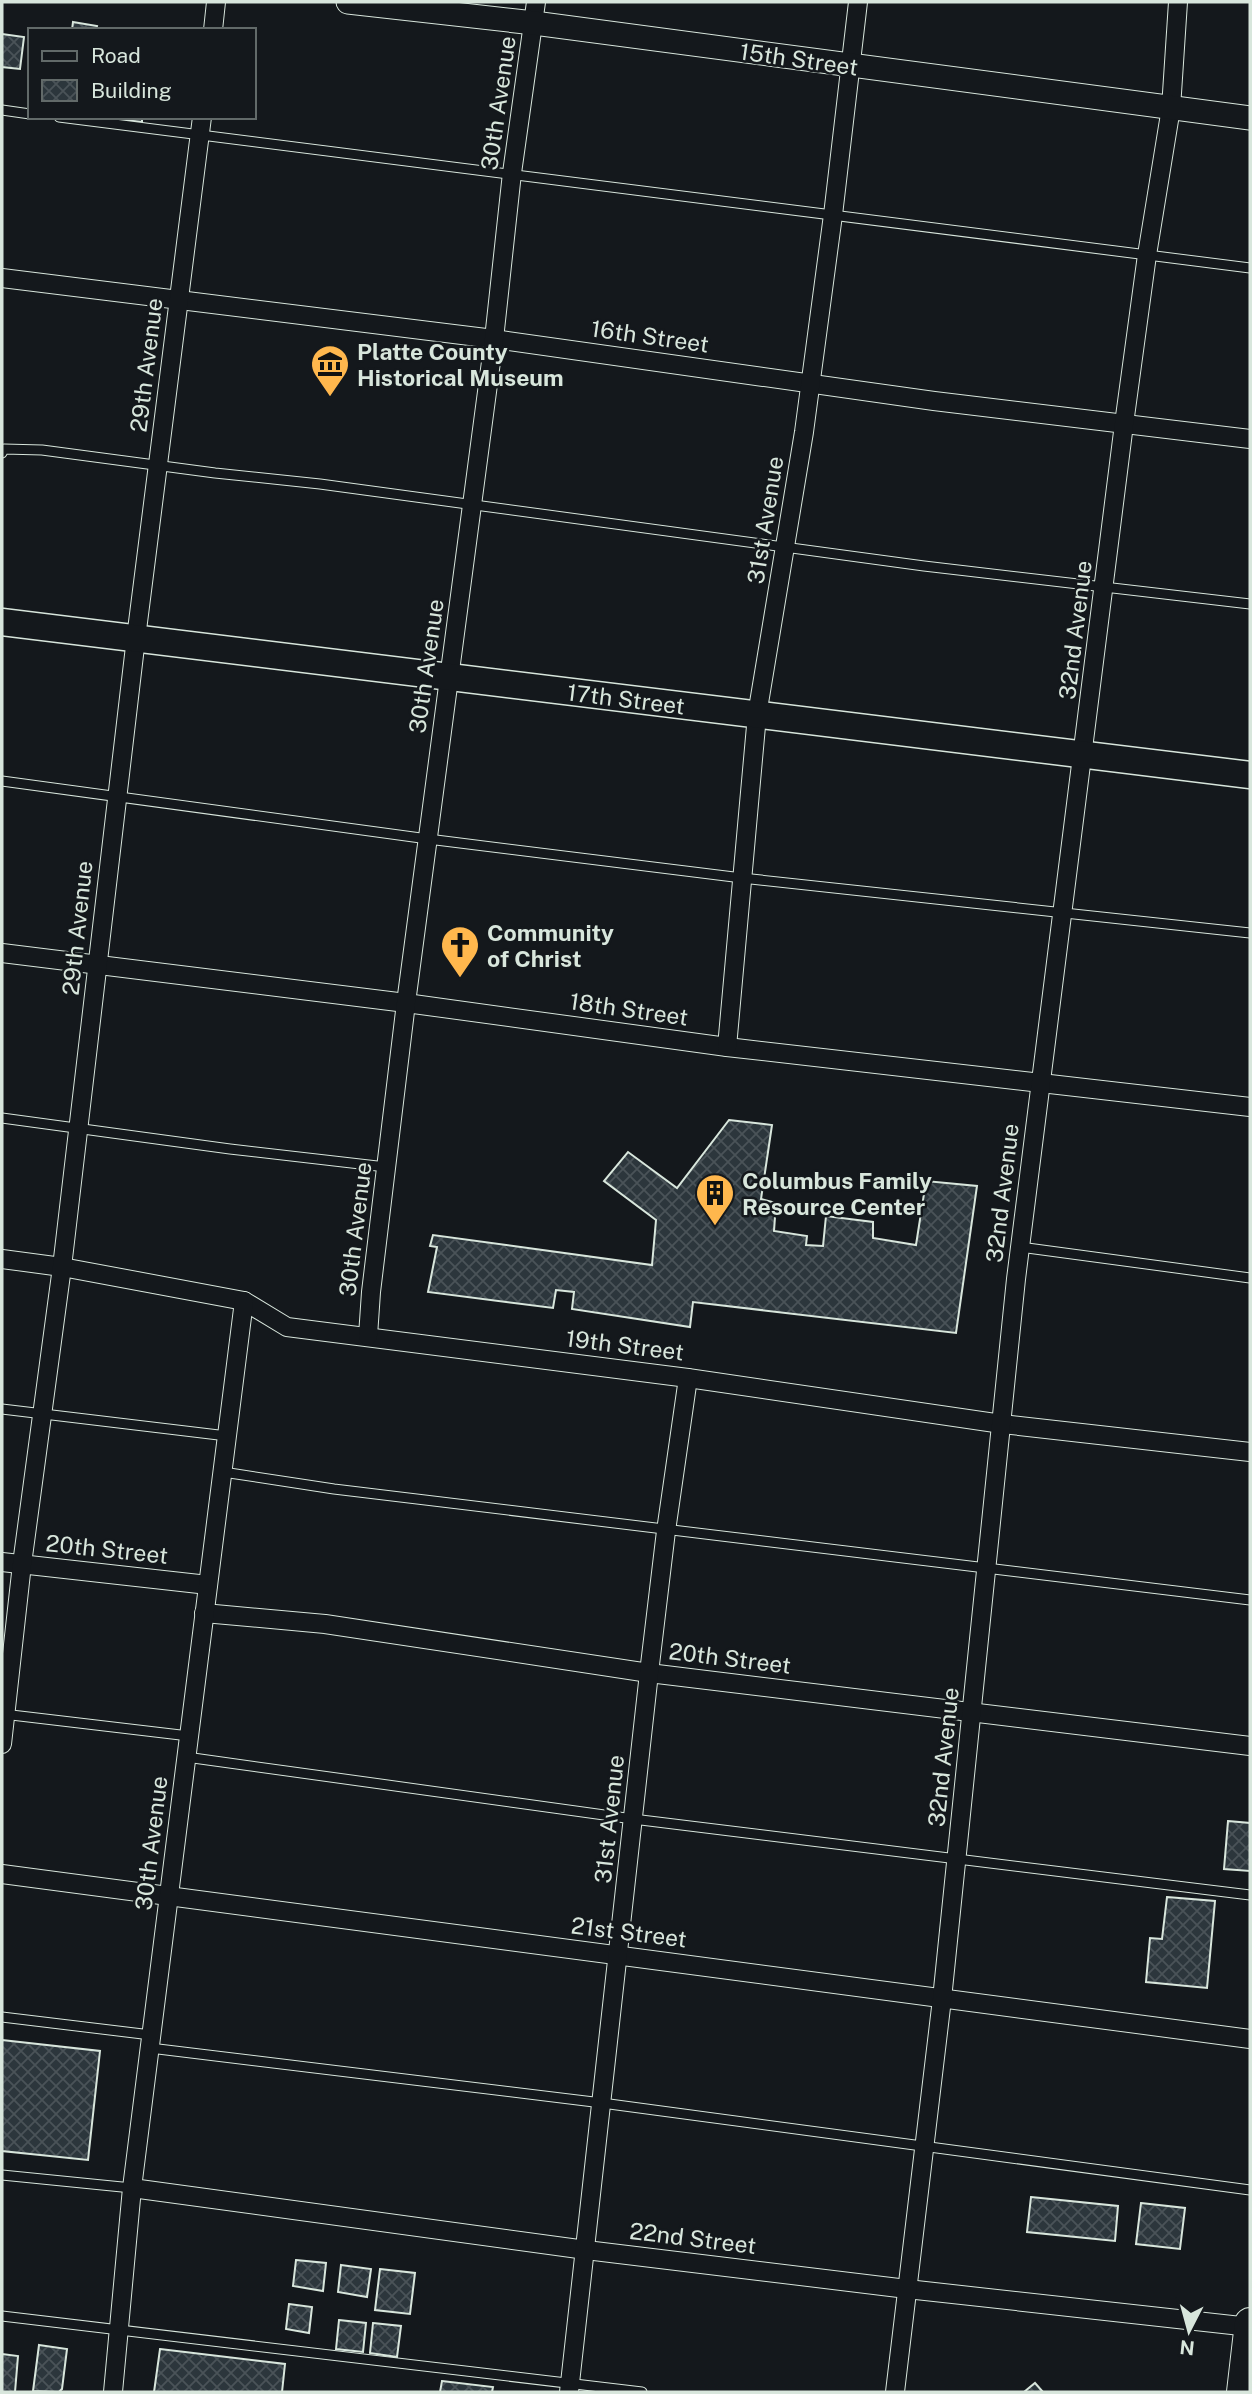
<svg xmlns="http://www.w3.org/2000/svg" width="1252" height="2394" font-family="'Public Sans',sans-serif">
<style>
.building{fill:url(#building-cross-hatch);stroke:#d8e6dc;stroke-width:2}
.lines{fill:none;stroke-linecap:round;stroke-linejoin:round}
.service-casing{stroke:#d8e6dc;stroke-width:11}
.minor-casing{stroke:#d8e6dc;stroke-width:20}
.tertiary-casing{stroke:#d8e6dc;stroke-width:25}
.secondary-casing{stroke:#d8e6dc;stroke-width:29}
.trunk-casing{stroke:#d8e6dc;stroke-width:32}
.service{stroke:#14181c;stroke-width:9}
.minor{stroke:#14181c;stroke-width:18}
.tertiary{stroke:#14181c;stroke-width:23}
.secondary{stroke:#14181c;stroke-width:26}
.trunk{stroke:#14181c;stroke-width:30}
.labels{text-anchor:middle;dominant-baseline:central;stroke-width:5;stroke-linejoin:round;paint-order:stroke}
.street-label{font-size:23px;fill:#d8e6dc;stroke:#14181c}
.poi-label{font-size:23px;font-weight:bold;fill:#d8e6dc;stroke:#14181c;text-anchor:start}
</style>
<defs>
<pattern id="building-cross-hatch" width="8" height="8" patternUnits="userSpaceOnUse" patternTransform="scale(1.75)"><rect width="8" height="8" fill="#2c363c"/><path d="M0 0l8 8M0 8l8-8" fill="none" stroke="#4a5358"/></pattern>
</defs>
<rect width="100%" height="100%" fill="#14181c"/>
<g class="building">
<polygon points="73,22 97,26 96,30 72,30"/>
<polygon points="2,34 24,37 20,69 2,67"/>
<polygon points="96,117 142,117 142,122"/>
<polygon points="729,1120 772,1125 761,1199 776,1203 774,1231 807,1236 806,1245 823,1246 826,1216 873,1222 873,1238 916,1245 926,1181 977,1186 956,1333 693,1302 690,1327 572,1309 574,1292 556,1290 553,1308 428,1292 437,1247 430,1246 433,1235 652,1265 656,1220 604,1181 628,1152 677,1188"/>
<polygon points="1228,1821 1250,1823 1250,1871 1224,1869"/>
<polygon points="1167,1897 1215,1901 1207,1988 1146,1982 1150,1938 1162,1939"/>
<polygon points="2,2040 100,2051 88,2160 2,2151"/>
<polygon points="1031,2197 1118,2206 1115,2241 1027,2232"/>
<polygon points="1141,2203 1185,2208 1180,2249 1136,2244"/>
<polygon points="296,2260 326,2263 323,2291 293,2286"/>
<polygon points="341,2265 371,2269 367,2297 338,2292"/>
<polygon points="380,2269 415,2273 410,2314 375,2310"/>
<polygon points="289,2304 312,2307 309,2333 286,2329"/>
<polygon points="339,2320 366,2323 363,2352 336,2349"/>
<polygon points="373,2323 401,2326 397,2357 370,2353"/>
<polygon points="39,2345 67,2349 62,2389 59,2392 33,2391"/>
<polygon points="160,2349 285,2364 282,2392 154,2392"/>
<polygon points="2,2354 18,2356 15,2392 2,2392"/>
<polygon points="442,2381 493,2387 492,2392 440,2392"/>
<polygon points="1035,2383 1043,2392 1024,2392"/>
</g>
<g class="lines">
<defs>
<g id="service">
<polyline points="2,110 30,114"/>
<polyline points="59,117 1250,268"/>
<polyline points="2,453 4,449 42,450 215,473 320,484 924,566 1250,604"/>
<polyline points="2,781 428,839 742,878 1250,933"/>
<polyline points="2,1118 230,1149 386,1167"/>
<polyline points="1020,1247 1250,1278"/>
<polyline points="2,1409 227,1436"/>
<polyline points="223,1472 334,1489 1250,1600"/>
<polyline points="3,1714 189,1736"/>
<polyline points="186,1757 633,1819 1250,1895"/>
<polyline points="2,2017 151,2035"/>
<polyline points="150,2048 602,2103 1250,2190"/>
<polyline points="2,2175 132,2188"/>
<polyline points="2,2316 642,2392"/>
</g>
<g id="minor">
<polyline points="213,30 216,2"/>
<polyline points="2,278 494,339 934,401 1250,439"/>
<polyline points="2,953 406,1003 727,1047 1250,1107"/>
<polyline points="727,1047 757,715 804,432 833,215 858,2"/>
<polyline points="2,1259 62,1267 244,1301 287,1327 688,1378 1002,1424 1250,1452"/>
<polyline points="368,1336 371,1292 406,1003 494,339 512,173 536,2"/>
<polyline points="2,1562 208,1585"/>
<polyline points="204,1613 325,1624 649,1673 1250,1746"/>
<polyline points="2,1744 22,1564 62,1267 136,638 202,117"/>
<polyline points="2,1874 1250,2039"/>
<polyline points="132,2188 586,2250 907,2289 1250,2327"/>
<polyline points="113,2392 132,2188 244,1301"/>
<polyline points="569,2392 649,1673 666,1531 688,1378"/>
<polyline points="895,2392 942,1999 1016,1279 1124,424 1147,255 1171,108 1178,2"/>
</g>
<polyline id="tertiary" points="348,2 534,23 1250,118"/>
<polyline id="secondary" points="2,622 1250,775"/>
<polyline id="trunk" points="1242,2392 1250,2323"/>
</defs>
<use href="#service" class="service-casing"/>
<use href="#minor" class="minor-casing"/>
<use href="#tertiary" class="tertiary-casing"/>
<use href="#secondary" class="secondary-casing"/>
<use href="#trunk" class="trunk-casing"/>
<use href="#service" class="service"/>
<use href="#minor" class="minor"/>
<use href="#tertiary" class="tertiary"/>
<use href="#secondary" class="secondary"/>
<use href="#trunk" class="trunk"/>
</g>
<defs>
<symbol id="museum-pin" viewBox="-11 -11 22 30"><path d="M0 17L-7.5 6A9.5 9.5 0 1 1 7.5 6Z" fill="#ffb74d" stroke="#14181c"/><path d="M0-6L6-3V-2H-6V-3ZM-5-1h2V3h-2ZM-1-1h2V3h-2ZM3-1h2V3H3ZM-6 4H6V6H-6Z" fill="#111"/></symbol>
<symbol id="church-pin" viewBox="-11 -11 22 30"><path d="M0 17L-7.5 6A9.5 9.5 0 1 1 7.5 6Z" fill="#ffb74d" stroke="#14181c"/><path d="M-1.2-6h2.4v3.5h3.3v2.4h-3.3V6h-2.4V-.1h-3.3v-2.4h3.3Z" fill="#111"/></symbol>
<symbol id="building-pin" viewBox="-11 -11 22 30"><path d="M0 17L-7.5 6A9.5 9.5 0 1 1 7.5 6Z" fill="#ffb74d" stroke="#14181c"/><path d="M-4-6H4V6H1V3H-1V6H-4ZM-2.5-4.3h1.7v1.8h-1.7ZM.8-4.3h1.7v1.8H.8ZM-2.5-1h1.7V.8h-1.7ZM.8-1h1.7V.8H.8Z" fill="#111"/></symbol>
</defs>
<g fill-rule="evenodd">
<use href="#museum-pin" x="308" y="342" width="44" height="60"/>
<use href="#church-pin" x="438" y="923" width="44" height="60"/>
<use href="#building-pin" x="693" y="1171" width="44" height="60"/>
</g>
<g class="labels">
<g class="street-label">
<text transform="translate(799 59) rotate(8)">15th Street</text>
<text transform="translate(498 103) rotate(-82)">30th Avenue</text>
<text transform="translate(650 336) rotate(8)">16th Street</text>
<text transform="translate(146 365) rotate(-83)">29th Avenue</text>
<text transform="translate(765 520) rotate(-81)">31st Avenue</text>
<text transform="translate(1075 630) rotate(-83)">32nd Avenue</text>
<text transform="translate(426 666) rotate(-82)">30th Avenue</text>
<text transform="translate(626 699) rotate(7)">17th Street</text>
<text transform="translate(77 928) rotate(-84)">29th Avenue</text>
<text transform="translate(629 1009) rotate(8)">18th Street</text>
<text transform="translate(1002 1193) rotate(-83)">32nd Avenue</text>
<text transform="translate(355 1229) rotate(-83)">30th Avenue</text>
<text transform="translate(625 1345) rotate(7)">19th Street</text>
<text transform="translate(107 1549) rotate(6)">20th Street</text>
<text transform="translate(730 1658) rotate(7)">20th Street</text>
<text transform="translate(943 1757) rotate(-84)">32nd Avenue</text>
<text transform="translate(609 1819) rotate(-84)">31st Avenue</text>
<text transform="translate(151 1843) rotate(-83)">30th Avenue</text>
<text transform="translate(629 1932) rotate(7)">21st Street</text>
<text transform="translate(693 2238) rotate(7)">22nd Street</text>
</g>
<g class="poi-label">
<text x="357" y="351">Platte County<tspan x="357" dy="26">Historical Museum</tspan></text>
<text x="487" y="932">Community<tspan x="487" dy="26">of Christ</tspan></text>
<text x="742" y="1180">Columbus Family<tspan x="742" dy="26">Resource Center</tspan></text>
</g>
</g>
<rect width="1252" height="2394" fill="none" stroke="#d8e6dc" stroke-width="7"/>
<rect x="28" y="28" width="228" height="91" fill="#14181c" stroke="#626a69" stroke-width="2"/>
<rect x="42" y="51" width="35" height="10" fill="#14181c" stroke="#626a69" stroke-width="2"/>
<text x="91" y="63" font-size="21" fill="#d8e6dc">Road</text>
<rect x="42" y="80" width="35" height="21" fill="url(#building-cross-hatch)" stroke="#626a69" stroke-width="2"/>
<text x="91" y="98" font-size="21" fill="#d8e6dc">Building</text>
<g transform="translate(1189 2331) rotate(186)" stroke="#14181c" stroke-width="5" paint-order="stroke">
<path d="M0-5L12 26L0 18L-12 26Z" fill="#d8e6dc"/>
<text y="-10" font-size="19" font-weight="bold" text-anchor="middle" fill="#d8e6dc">N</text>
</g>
</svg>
